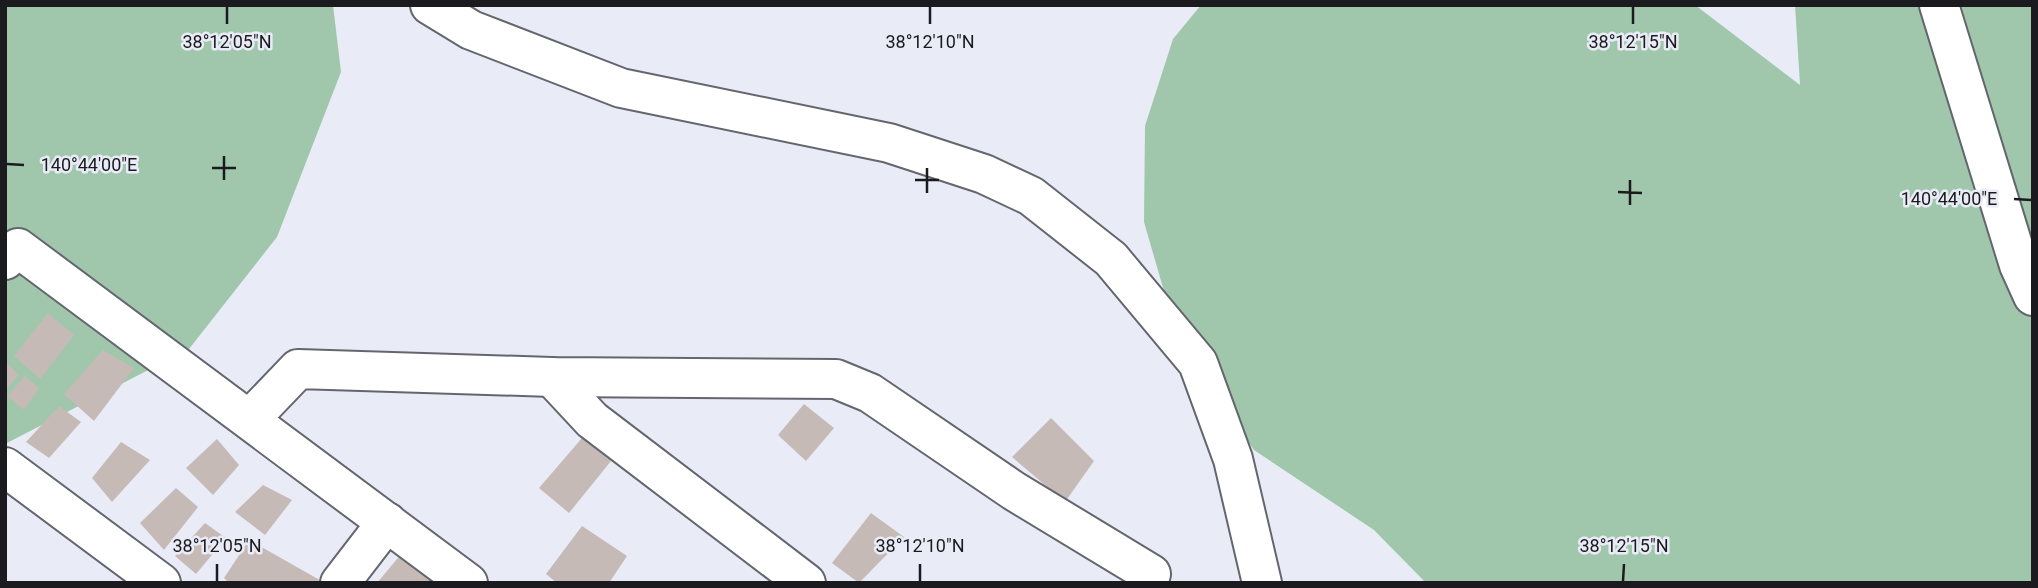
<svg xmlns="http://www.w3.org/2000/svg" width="2038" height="588" font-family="Roboto,sans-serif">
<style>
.green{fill:#a0c7ac}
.building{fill:#c5bab6}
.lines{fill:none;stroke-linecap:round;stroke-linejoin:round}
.minor-casing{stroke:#64666e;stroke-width:42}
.highway-casing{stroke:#64666e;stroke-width:42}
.minor{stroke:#fff;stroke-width:38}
.highway{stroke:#fff;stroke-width:38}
.ticks{fill:none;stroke:#1b1b1f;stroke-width:2.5}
.ticks-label{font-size:18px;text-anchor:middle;fill:#1b1b1f;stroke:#e9ecf6;stroke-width:5;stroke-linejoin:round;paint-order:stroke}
</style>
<rect width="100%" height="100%" fill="#e9ecf6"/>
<g class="green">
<polygon points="5,5 333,5 341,72 277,237 189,349 5,444"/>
<polygon points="1201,5 1695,5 1800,85 1795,5 2033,5 2033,583 1426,583 1374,530 1254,450 1177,336 1144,222 1145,126 1173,39"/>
</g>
<g class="building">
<polygon points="48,313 74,335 40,379 14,356"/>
<polygon points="103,350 134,368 94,421 64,394"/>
<polygon points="5,361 19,375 5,391"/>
<polygon points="25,376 39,388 24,410 7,396"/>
<polygon points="804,404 834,428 806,461 778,435"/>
<polygon points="59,406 81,422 49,458 26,442"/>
<polygon points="1051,418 1094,461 1065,502 1012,457"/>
<polygon points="582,438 611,461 569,513 539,488"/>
<polygon points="217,439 239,465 213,495 186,468"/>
<polygon points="121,442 150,460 112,502 92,478"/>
<polygon points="263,485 292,500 265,535 235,512"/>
<polygon points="176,488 198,507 164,550 140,523"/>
<polygon points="871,513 904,537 859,583 832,563"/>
<polygon points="205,523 226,538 196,574 175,556"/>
<polygon points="582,526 627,556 609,583 557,583 546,574"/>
<polygon points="249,540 325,583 229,583 224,578"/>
<polygon points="402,553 435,583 377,583"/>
</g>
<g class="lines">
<defs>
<g id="minor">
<polyline points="430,5 471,30 621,88 889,143 984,174 1031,196 1111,259 1198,363 1233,459 1262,583"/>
<polyline points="5,260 18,248 468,583"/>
<polyline points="552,377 592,420 806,583"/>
<polyline points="250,419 298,369 552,377 836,379 870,393 1014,491 1151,574 1148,583"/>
<polyline points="5,467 161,583"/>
<polyline points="340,583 387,522"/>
</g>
<polyline id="highway" points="1939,5 2019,265 2033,296"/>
</defs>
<use href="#minor" class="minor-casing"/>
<use href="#highway" class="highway-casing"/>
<use href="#minor" class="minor"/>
<use href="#highway" class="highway"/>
</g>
<path class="ticks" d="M 227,24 L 227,7M 930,24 L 930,7M 1633,24 L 1633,7M 7,164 L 24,165M 212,168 L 236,168M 224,180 L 224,156M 915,180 L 939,180M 1618,192 L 1642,193M 927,193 L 927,168M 2014,199 L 2031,200M 1630,205 L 1630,180M 217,581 L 217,564M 920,581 L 920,564M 1623,581 L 1624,564"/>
<g class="ticks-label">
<text x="227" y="48">38°12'05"N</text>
<text x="930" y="48">38°12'10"N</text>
<text x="1633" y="48">38°12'15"N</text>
<text x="89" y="171">140°44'00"E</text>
<text x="1949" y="205">140°44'00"E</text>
<text x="217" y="552">38°12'05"N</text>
<text x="920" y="552">38°12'10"N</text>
<text x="1624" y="552">38°12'15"N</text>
</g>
<rect width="2038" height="588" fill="none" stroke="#1b1b1f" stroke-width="14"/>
</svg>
